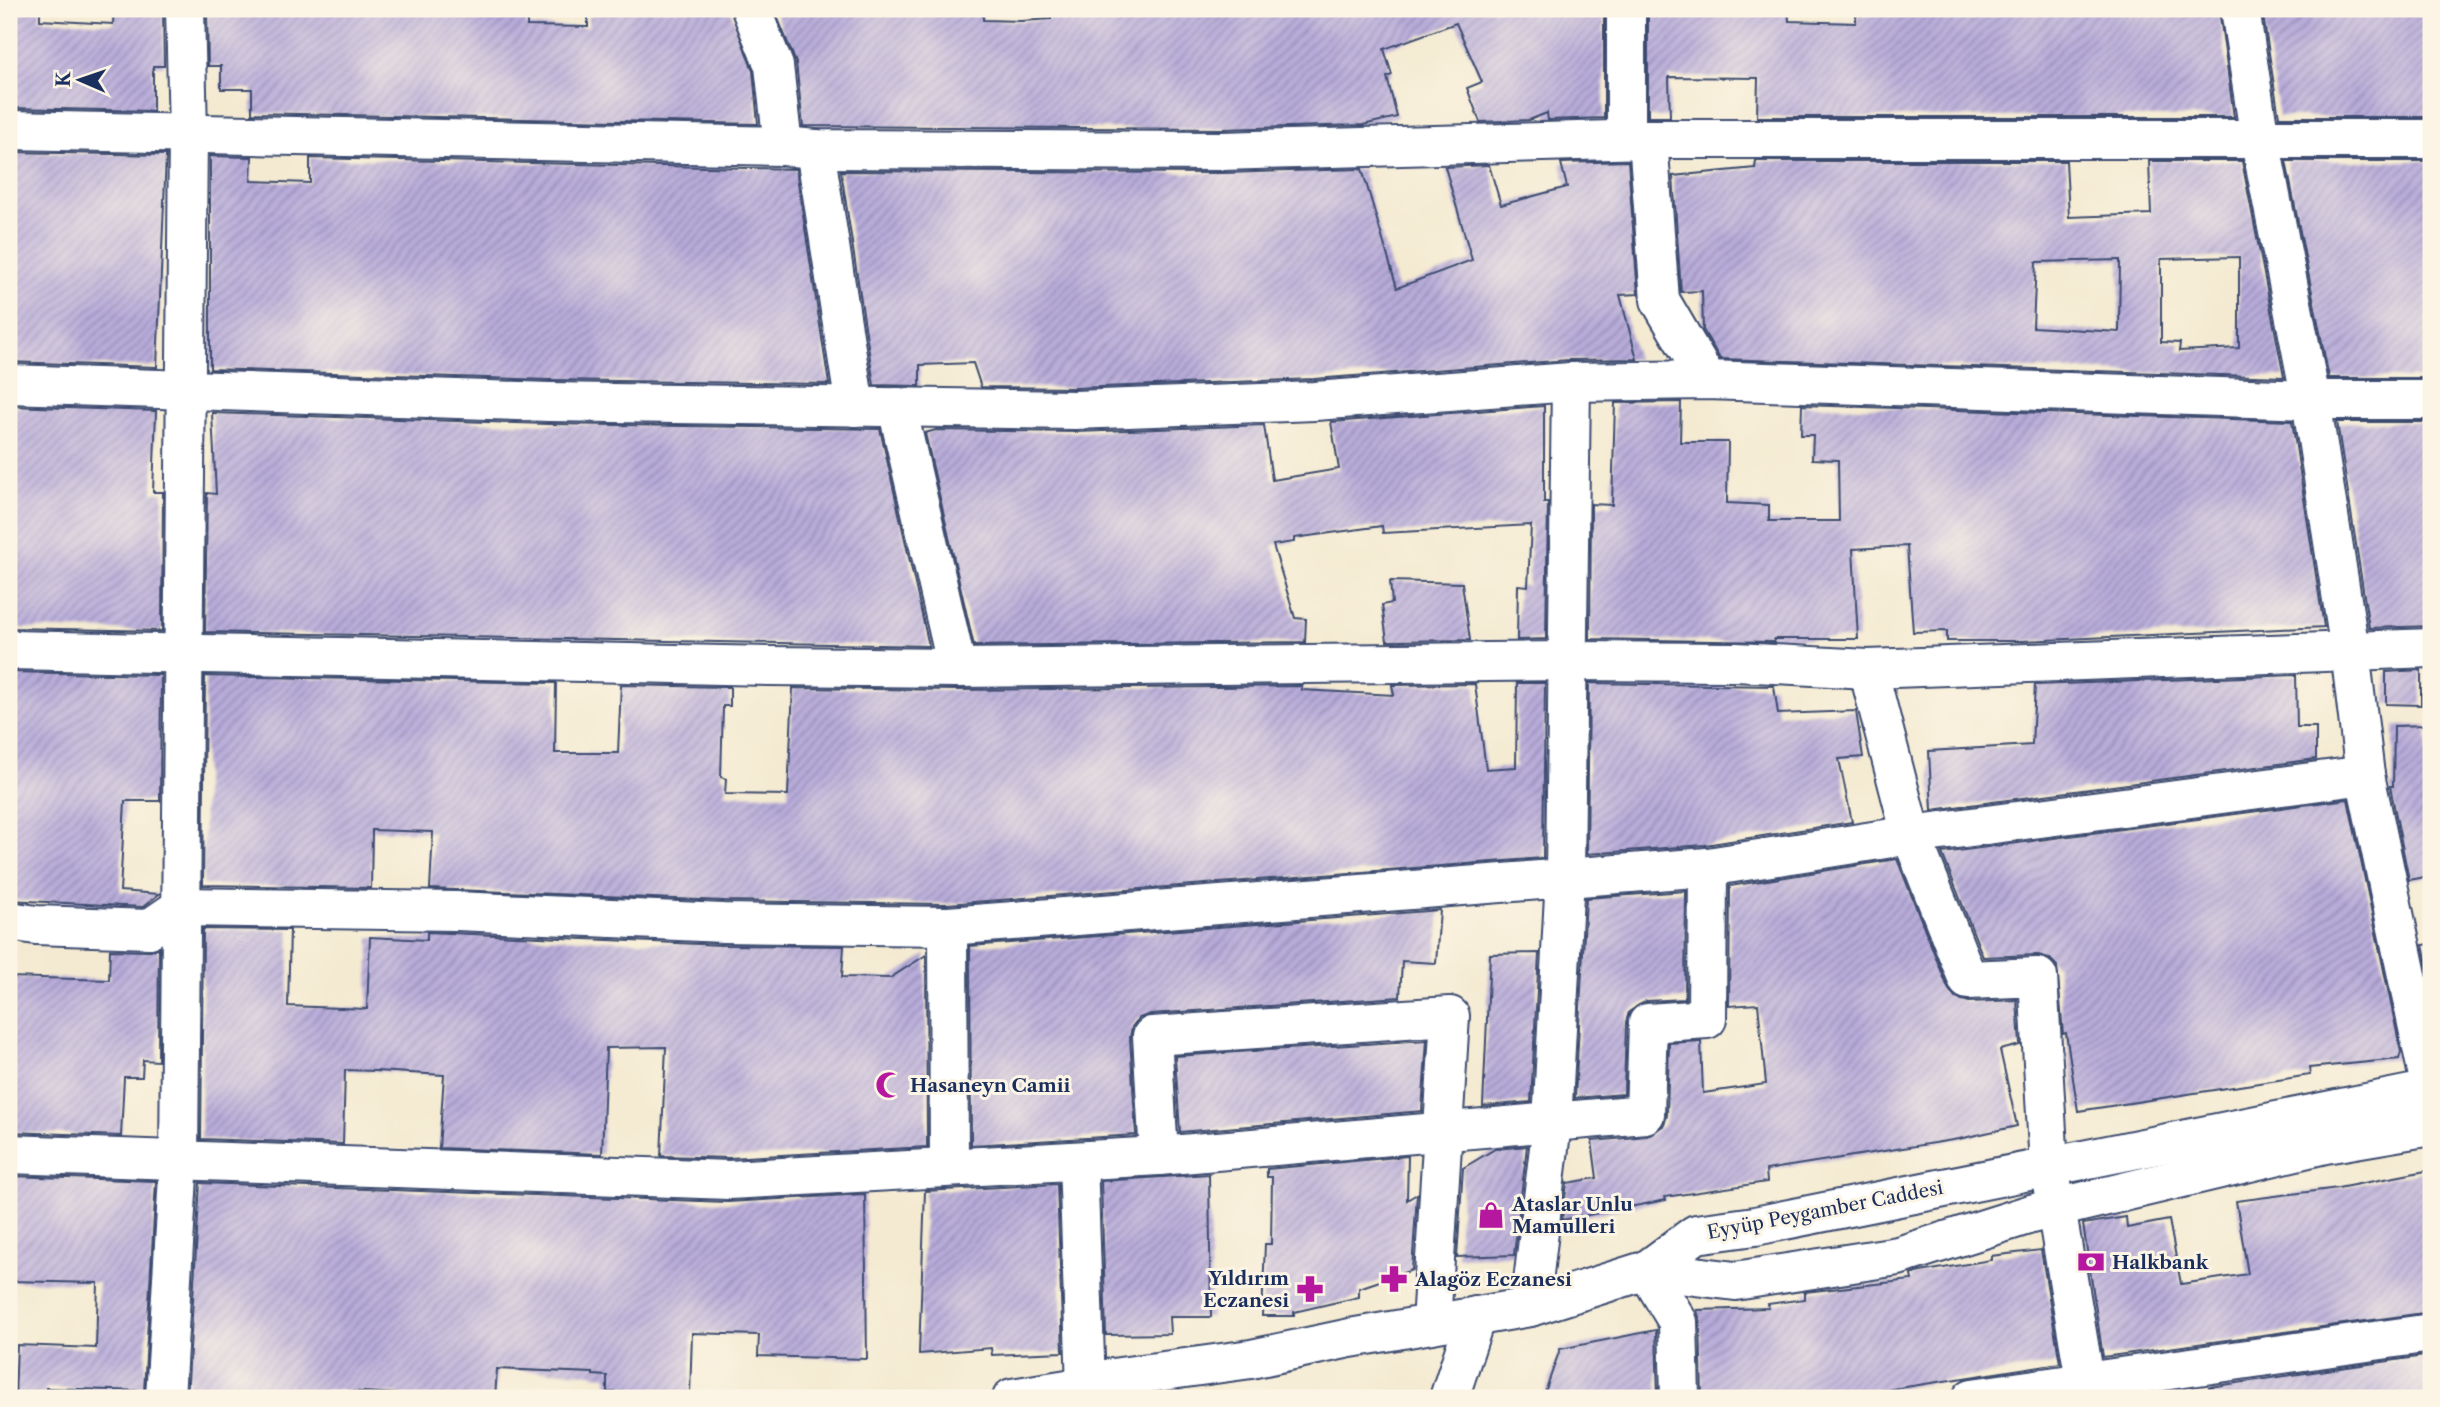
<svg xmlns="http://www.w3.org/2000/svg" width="2440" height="1407" font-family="'Libre Caslon Text',serif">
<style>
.building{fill:url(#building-hatch);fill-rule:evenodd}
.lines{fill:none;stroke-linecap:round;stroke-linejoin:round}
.minor-casing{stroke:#3c4b6f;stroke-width:42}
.minor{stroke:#fff;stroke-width:38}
.labels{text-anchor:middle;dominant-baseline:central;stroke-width:6;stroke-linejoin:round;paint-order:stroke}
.poi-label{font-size:19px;font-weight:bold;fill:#1b2f5e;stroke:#fcf5e5;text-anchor:start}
.street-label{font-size:19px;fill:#1b2f5e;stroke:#fcf5e5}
</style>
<defs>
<pattern id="building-hatch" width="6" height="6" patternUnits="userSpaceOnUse" patternTransform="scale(1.75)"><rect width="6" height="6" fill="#b8acda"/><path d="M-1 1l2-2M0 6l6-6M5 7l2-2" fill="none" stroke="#958cb4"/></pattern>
</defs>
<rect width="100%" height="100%" fill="#fcf5e5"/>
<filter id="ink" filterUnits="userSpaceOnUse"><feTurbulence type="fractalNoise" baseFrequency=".0143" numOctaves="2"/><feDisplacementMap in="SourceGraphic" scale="14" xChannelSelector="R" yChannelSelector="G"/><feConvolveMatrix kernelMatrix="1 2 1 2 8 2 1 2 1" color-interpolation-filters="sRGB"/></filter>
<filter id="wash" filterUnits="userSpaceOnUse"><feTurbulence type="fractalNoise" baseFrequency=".00686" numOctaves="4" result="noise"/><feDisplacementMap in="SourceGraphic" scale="28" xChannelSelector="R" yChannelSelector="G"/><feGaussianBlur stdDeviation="1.57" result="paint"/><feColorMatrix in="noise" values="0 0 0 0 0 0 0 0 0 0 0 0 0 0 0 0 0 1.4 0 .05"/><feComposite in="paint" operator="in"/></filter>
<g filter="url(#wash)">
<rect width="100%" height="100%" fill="#f4ead1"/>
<g id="blocks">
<g class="building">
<polygon points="9,9 40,9 40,20 113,24 114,9 163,9 164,66 153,66 153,111 9,108"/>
<polygon points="207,9 503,9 503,17 527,18 527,26 588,27 588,16 594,16 594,9 730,9 753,71 758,124 252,113 252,89 221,89 221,66 208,66"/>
<polygon points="774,9 983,9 983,20 1022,21 1051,19 1051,9 1604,9 1604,118 1548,120 1547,113 1529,120 1480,122 1467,88 1482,82 1456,23 1384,49 1392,75 1387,77 1397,117 1363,125 1222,129 803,126 796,63"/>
<polygon points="1648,9 1788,9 1789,21 1856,23 1856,15 1869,15 1869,9 2219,9 2234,117 1757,117 1758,78 1669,77 1670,117 1648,117"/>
<polygon points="2262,9 2315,9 2315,13 2431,13 2431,117 2279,117"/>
<polygon points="9,152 166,155 157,367 9,362"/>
<polygon points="210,156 252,157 251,181 310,183 310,158 796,169 829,384 550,380 210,369"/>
<polygon points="1628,161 1638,294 1620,295 1637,359 1569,360 1314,379 1075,388 981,387 973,363 920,365 920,386 874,385 841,171 1222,173 1362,169 1397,288 1472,260 1445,167 1489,165 1501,205 1567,187 1561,163"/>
<path d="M 1756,161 L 2066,161 L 2069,217 L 2151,214 L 2149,161 L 2242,161 L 2284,377 L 1720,359 L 1703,330 L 1702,291 L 1681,292 L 1673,176 L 1755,168 ZM 2239,257 L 2239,348 L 2179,351 L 2180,343 L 2161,342 L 2161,259 ZM 2120,260 L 2119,332 L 2033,327 L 2036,262 Z"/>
<polygon points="2286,161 2431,161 2431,378 2329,378"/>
<polygon points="1681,402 1680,442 1728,442 1727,503 1769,505 1769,521 1839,521 1838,460 1812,459 1813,435 1801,435 1802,405 2292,421 2324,627 2022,641 1947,641 1947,631 1913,632 1907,546 1853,549 1858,639 1774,639 1774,642 1590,639 1591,504 1612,505 1615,403"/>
<polygon points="9,406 156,411 153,492 163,492 162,631 9,628"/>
<polygon points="1544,406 1544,502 1548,502 1546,639 1517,640 1518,585 1528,586 1531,525 1383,533 1382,526 1294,538 1294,542 1273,545 1295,618 1306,619 1305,642 974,646 925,433 936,430 1076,432 1264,425 1272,480 1339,469 1331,422"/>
<polygon points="212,413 548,424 880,429 929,646 205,632 207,493 216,494"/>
<polygon points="2337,422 2431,422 2431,626 2369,628"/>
<polygon points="1390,581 1462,583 1470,640 1387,641 1382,605 1392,603"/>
<polygon points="2421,670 2421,705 2386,704 2386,672"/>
<polygon points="9,672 161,675 160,801 125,801 120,891 159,894 143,907 9,900"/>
<polygon points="2296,675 2297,727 2316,727 2316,759 1932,810 1929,751 2032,745 2035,685"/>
<polygon points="205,676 556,683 555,753 618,753 621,685 730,687 730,706 723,706 721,777 726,779 725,794 788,795 793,688 957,690 1302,686 1302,690 1394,695 1392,685 1475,684 1486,769 1516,767 1517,683 1545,683 1543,858 947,904 724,901 430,889 433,832 372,830 371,888 203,885"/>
<polygon points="1589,683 1774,686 1778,714 1856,711 1863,757 1839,759 1852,822 1705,845 1587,854"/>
<polygon points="2427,725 2431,876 2409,880 2390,786 2393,786 2394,726"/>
<polygon points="2348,799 2401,1052 2399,1059 2309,1068 2310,1075 2078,1111 2066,1033 2063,1034 2057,966 2049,958 2038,955 1983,957 1942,853"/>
<polygon points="1897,859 1948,988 1955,998 1969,1002 2017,1000 2020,1045 2000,1050 2017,1126 1959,1139 1766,1170 1767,1182 1665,1197 1666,1200 1562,1220 1567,1183 1597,1178 1592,1141 1647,1136 1664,1125 1667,1115 1669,1043 1701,1041 1703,1093 1766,1084 1758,1004 1729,1006 1730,886"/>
<polygon points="1686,891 1685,999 1646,1001 1629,1012 1626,1022 1624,1094 1575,1098 1586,898"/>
<polygon points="1440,910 1436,963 1402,961 1400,997 1151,1014 1139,1018 1132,1027 1130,1037 1136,1135 971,1145 970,946"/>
<polygon points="203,929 290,930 288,1006 367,1009 370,937 427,940 427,932 722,945 844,946 842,977 890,978 926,955 927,1147 729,1158 661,1156 666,1047 606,1048 602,1154 439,1148 444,1075 376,1071 345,1070 343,1144 201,1139"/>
<polygon points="2431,944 2431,985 2423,945"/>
<polygon points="159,948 158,1061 143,1060 142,1077 124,1077 121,1136 9,1132 9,977 109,980 110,950 148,951"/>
<polygon points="1539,953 1531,1102 1483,1106 1490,954"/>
<polygon points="1427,1040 1422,1111 1180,1132 1175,1056"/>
<polygon points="1527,1146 1514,1255 1457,1257 1463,1168 1495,1149"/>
<polygon points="1408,1156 1407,1200 1417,1194 1412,1270 1359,1288 1359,1297 1294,1312 1294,1316 1262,1316 1265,1244 1271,1244 1272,1177 1267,1177 1267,1169"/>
<polygon points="2431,1170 2431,1312 2103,1357 2083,1224 2126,1217 2127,1228 2169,1220 2181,1284 2248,1274 2236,1201 2338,1188"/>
<polygon points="1209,1174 1211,1317 1169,1317 1170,1334 1106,1335 1101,1181"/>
<polygon points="9,1176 156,1181 144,1391 46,1388 45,1398 15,1398 17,1345 96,1348 98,1283 9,1281"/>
<polygon points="200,1183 728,1202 865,1194 867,1359 758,1356 759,1335 692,1333 690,1395 607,1392 607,1376 593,1375 593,1373 497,1369 495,1398 399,1397 399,1394 326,1390 326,1396 187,1398"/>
<polygon points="1057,1184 1063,1352 992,1355 991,1348 919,1354 925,1191"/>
<polygon points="2041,1250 2060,1363 1835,1398 1702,1398 1700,1321 1697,1310 1769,1308 1768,1304 1805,1299 1805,1292 1912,1280 1911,1275 1920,1272 1991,1260 1991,1256"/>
<polygon points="1656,1330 1658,1398 1543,1398 1560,1349"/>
<polygon points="2431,1355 2431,1398 2209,1398 2209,1387"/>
</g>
</g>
</g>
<g filter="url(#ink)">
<use href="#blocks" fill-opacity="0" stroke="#3c4b6f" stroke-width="2"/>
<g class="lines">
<defs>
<g id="minor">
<polyline points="751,9 774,66 783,146"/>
<polyline points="2240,9 2260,140 2311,400 2350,651 2365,775 2431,1090"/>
<polyline points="9,130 783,146 815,149 1222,151 1648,139 2431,139"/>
<polyline points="1626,139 1626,9"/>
<polyline points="1648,139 1660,300 1707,380"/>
<polyline points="815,149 855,407"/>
<polyline points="9,384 549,402 1075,410 1315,401 1571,382 1707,380 2311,400 2431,400"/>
<polyline points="897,407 957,668"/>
<polyline points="9,650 770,666 957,668 1567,661 1736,662 1868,669 2431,648"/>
<polyline points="1868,669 1911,835 1968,980 2038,977 2049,1166 2088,1398"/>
<polyline points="9,921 36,925 149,929 181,907 456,911 723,923 948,926 1708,867 1911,835 2365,775"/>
<polyline points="948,926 949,1166"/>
<polyline points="9,1154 729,1180 1159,1156 1645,1114 1648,1023 1707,1019 1708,867"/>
<polyline points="1159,1156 1152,1036 1450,1016 1431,1324"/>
<polyline points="1078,1161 1086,1386"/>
<polyline points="1647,1270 1735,1281 1898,1256 2031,1214 2325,1144 2431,1126"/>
<polyline points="1647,1270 1678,1322 1680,1398"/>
<polyline points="1530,1307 1552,1123 1565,876 1571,382"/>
<polyline points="165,1398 179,1159 188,132 185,9"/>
<polyline points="1012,1398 1086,1386 1105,1379 1251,1359 1350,1338 1530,1307 1647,1270 1696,1234 1755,1226 2431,1090"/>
<polyline points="1449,1398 1476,1316"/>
<polyline points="1972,1398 2431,1333"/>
</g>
</defs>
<use href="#minor" class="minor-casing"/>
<use href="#minor" class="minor"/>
</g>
</g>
<defs>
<symbol id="mosque-bare" viewBox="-9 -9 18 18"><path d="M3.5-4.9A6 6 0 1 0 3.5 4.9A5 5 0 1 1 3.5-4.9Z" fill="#b5179e" stroke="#fcf5e5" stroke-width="2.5" paint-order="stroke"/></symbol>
<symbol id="shop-bare" viewBox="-9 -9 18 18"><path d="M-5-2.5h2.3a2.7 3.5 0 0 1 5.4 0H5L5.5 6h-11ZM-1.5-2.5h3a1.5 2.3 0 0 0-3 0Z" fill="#b5179e" stroke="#fcf5e5" stroke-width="2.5" paint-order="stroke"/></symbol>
<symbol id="bank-bare" viewBox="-9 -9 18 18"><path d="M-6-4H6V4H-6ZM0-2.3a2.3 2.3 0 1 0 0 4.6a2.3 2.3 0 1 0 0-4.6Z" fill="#b5179e" stroke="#fcf5e5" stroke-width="2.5" paint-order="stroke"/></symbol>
<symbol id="pharmacy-bare" viewBox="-9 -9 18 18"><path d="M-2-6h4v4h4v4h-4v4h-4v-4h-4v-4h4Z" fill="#b5179e" stroke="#fcf5e5" stroke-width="2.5" paint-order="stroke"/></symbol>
</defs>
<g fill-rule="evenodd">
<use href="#mosque-bare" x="870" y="1066" width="38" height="38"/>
<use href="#shop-bare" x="1472" y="1196" width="38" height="38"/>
<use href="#bank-bare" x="2072" y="1243" width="38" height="38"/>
<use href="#pharmacy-bare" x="1375" y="1260" width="38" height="38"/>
<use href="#pharmacy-bare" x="1291" y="1270" width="38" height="38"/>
</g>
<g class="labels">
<g class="poi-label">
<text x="910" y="1085">Hasaneyn Camii</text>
<text x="1512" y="1204">Ataslar Unlu<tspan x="1512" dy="22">Mamulleri</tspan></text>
<text x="2112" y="1262">Halkbank</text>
<text x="1289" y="1278" text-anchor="end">Yıldırım<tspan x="1289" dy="22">Eczanesi</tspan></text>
<text x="1415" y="1279">Alagöz Eczanesi</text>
</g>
<g class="street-label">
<text transform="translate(1825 1210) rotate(-11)">Eyyüp Peygamber Caddesi</text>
</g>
</g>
<rect width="2440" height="1407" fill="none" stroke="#fcf5e5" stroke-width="35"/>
<g transform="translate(80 80) rotate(272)" stroke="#fcf5e5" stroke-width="5" paint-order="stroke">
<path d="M0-5L12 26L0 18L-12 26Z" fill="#1b2f5e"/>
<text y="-10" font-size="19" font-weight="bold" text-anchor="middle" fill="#1b2f5e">K</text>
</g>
</svg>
